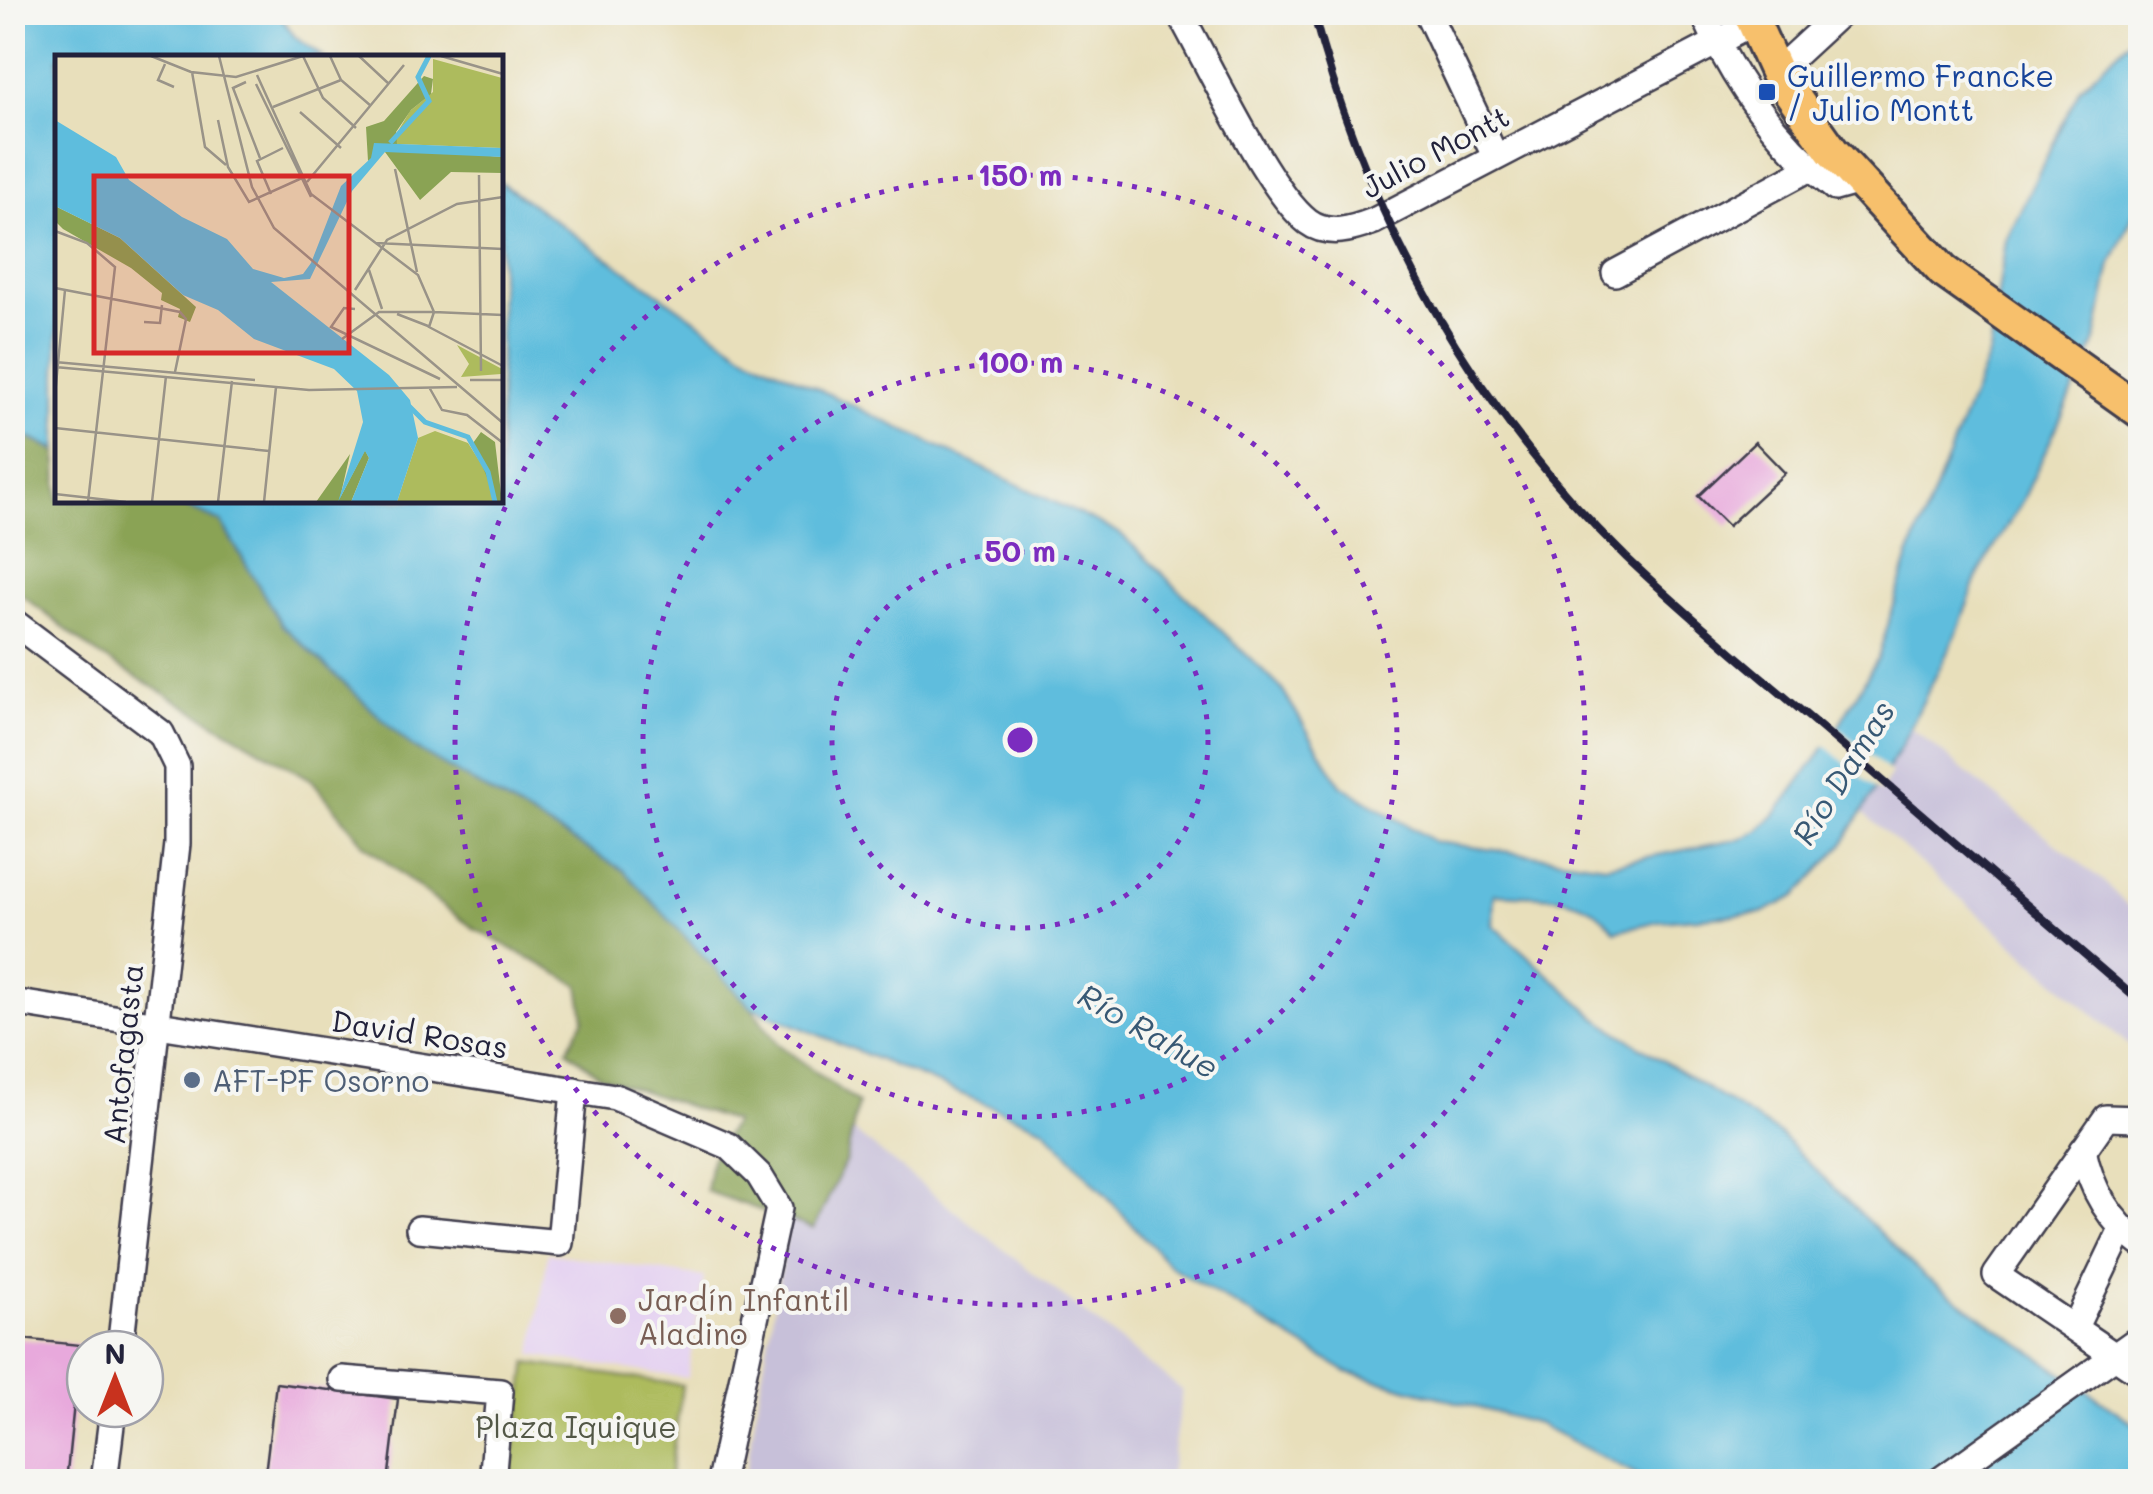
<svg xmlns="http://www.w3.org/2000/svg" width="2153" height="1494" font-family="Mali,sans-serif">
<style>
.built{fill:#e5d3f1}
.industrial{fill:#c7c0d9}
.green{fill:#adbb5d;stroke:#686e4c;stroke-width:2.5}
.forest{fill:#8aa354;stroke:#566248;stroke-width:2.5}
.water{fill:#5ebddd;stroke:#40708c;stroke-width:2.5}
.pier{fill:#e8dfbb}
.building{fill:#e8a9dc}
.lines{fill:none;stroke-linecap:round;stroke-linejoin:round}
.minor-casing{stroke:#403e4e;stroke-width:30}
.major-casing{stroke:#403e4e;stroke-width:38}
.minor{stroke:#fff;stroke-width:25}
.major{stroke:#f7c06c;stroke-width:32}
.rail{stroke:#22223b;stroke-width:8}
.ring{fill:none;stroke:#7b2cbf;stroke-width:5;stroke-dasharray:5 10}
.transit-dot{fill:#1a4fb4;stroke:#f6f6f2;stroke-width:4}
.service-dot{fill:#5c6f8a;stroke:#f6f6f2;stroke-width:4}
.education-dot{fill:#8d6e63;stroke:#f6f6f2;stroke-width:4}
.labels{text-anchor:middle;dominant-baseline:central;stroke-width:8;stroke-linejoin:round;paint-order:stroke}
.transit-label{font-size:30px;fill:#164399;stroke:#f6f6f2;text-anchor:start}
.street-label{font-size:30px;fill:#22223b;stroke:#f6f6f2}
.service-label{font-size:30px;fill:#4e5e75;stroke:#f6f6f2;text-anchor:start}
.education-label{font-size:30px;fill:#785e54;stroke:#f6f6f2;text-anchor:start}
.park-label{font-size:30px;fill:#535847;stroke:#f6f6f2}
.water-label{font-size:32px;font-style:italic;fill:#375874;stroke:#f6f6f2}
.inset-river{fill:none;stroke:#5ebddd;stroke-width:5}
.inset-road{fill:none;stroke:#999388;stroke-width:2.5}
.view{fill:#d62828;fill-opacity:0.15;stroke:#d62828;stroke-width:5}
.inset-edge{fill:none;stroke:#22223b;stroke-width:5}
.centre{fill:#7b2cbf;stroke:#f6f6f2;stroke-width:5}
.ring-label{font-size:30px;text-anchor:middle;font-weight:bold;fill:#7b2cbf;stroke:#f6f6f2;stroke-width:8;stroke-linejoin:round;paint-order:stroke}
</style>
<rect width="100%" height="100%" fill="#f6f6f2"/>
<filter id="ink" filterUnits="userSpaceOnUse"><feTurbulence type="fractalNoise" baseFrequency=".01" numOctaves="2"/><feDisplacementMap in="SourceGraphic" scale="20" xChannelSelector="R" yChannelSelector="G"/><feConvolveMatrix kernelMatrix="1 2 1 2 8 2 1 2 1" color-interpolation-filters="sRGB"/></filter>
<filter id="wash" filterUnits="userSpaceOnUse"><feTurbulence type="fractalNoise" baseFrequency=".0048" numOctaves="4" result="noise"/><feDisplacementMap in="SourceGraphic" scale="40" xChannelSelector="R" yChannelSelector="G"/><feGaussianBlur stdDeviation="2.25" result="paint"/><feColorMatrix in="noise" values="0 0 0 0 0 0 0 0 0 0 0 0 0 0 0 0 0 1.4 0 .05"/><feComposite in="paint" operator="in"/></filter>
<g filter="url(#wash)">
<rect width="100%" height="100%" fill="#e8dfbb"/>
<polygon class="built" points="548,1253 704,1277 687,1378 532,1355"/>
<g class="industrial">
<polygon points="1911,728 2103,881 2140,918 2140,1055 1862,812"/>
<polygon points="810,1097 1182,1390 1169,1481 744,1482"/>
</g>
<polygon class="green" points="527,1363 682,1385 669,1481 510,1481"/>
<polygon class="forest" points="13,431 57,451 58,500 171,500 221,522 282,625 411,746 623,870 751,1007 778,1044 858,1103 846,1160 814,1229 706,1191 711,1159 734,1122 601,1077 567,1050 584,1019 579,985 475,929 441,905 365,845 312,780 97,654 13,588"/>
<g class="water">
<polygon points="13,12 278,13 295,37 323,57 58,58 57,450 13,431"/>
<path d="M 2140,30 L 2140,200 L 2111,264 L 2095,344 L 2023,500 L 1979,573 L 1956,635 L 1899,750 L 1843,844 L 1796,896 L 1762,913 L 1658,921 L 1615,931 C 1585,890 1541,897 1494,894 L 1493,925 L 1602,1022 L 1779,1134 L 1925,1277 L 2140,1428 L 2140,1481 L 1650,1481 L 1538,1424 L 1347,1372 L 1170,1266 L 1044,1128 L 751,1007 L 623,870 L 411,746 L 282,625 L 221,522 L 171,500 L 500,500 L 500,182 L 743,353 L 1121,534 L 1281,688 L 1341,785 L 1435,842 L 1606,865 L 1741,839 L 1759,830 L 1775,815 L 1832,737 L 1878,658 L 1909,556 L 1989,353 L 2006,240 L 2080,88 Z"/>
</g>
<polygon class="pier" points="1834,724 1891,773 1880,793 1822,743"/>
<g id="blocks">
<g class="building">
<polygon points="1755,442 1785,473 1728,526 1698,496"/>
<polygon points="12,1338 80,1345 66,1482 12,1482"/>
<polygon points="276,1383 398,1399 388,1482 264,1482"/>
</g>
</g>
</g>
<g filter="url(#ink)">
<use href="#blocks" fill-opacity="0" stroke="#403e4e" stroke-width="2.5"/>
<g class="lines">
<defs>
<g id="minor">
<path d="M 1179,12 C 1207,61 1268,192 1308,222 C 1328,237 1353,229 1374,221 L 1754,23"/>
<polyline points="1427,12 1495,156"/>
<path d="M 1703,12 C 1733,81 1776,141 1835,188 L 1860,181"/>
<polyline points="1776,72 1841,12"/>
<polyline points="1615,273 1810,168"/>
<polyline points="12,621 161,733 177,766 177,844 120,1349"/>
<polyline points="12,1002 615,1097 729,1146 759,1175 779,1208 720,1482"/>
<polyline points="2140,1119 2106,1118 1996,1275 2140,1373"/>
<path d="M 2083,1150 C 2091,1189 2108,1220 2140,1243"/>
<polyline points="419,1229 560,1243 574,1090"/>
<polyline points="2075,1327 2122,1229"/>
<polyline points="342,1379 500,1392 492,1482"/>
<polyline points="104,1482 113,1409"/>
<polyline points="1938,1482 2140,1338"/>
</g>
<polyline id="major" points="1749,12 1776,72 1832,151 1943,271 2140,411"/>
</defs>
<use href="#minor" class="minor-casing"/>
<use href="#major" class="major-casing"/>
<use href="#minor" class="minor"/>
<use href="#major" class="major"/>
<path class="rail" d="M 1313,12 C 1367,218 1473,409 1626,557 C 1691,619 1762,677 1831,736 C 1934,825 2037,913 2140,1002"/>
</g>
</g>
<g class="ring">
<circle cx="1020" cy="740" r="188"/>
<circle cx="1020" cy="740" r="377"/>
<circle cx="1020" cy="740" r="565"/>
</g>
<rect class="transit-dot" x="1757" y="82" width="20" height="20" rx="5"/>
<circle class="service-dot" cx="192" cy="1080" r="10"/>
<circle class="education-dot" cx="618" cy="1316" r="10"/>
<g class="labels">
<g class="transit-label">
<text x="1787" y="75">Guillermo Francke<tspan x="1787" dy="34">/ Julio Montt</tspan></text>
</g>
<g class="street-label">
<text transform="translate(1435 151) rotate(-28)">Julio Montt</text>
<text transform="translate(420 1033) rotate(9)">David Rosas</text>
<text transform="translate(122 1054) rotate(-84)">Antofagasta</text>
</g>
<g class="service-label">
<text x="212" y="1080">AFT-PF Osorno</text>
</g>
<g class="education-label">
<text x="638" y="1299">Jardín Infantil<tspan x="638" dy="34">Aladino</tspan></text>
</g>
<g class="park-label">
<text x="576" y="1426">Plaza Iquique</text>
</g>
<g class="water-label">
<text transform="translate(1842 772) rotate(-58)">Río Damas</text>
<text transform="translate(1149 1030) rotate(30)">Río Rahue</text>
</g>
</g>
<g transform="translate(55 55)">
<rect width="448" height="448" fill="#e8dfbb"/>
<path d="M 378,4 L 447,23 L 447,93 L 342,89 L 339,83 L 355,56 L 378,37 ZM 402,290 L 447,314 L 446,319 L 406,322 L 414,309 ZM 380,376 L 413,388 L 432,418 L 438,447 L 342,447 L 363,383 Z" fill="#adbb5d"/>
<path d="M 369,21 L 378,24 L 376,39 L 356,55 L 341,77 L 342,89 L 313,106 L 311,72 L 329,66 ZM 338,93 L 447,102 L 447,118 L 396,117 L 365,145 L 330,97 ZM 0,151 L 65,183 L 141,252 L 135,267 L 123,262 L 125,254 L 106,245 L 107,238 L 76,213 L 8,174 L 0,166 ZM 426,377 L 440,387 L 447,447 L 442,447 L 418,388 ZM 310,395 L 314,403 L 296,447 L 261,447 L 295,399 L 285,443 Z" fill="#8aa354"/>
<path d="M 0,65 L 61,102 L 74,125 L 127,162 L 172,184 L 198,214 L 229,223 L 248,219 L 256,208 L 286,131 L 316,103 L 319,88 L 447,93 L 447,102 L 330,97 L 297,136 L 255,224 L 216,227 L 334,320 L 355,345 L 363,383 L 342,447 L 296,447 L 314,403 L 310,396 L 283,447 L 308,367 L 302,336 L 279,314 L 199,284 L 163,255 L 128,240 L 65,183 L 0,151 Z" fill="#5ebddd"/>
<path class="inset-river" d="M 335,88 L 374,46 L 363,22 L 374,1M 354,351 L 370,367 L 413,382 L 433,417 L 440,447"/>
<path class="inset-road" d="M 96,1 L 136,17 L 181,22 L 248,1M 164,1 L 197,132 L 219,173 L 448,368M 248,1 L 268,43 L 301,73M 275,1 L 286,25 L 316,51M 304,1 L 334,29M 386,1 L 448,19M 110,9 L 103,25 L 119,32M 137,17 L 150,92 L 171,110M 202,20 L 256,139 L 363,220 L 379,257 L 374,272 L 448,311M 191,27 L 178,33 L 205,103M 201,29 L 256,142M 218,52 L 286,25M 245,57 L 286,93M 163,65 L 173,112 L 194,147 L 247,123M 340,114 L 362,217M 424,120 L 426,316M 252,127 L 349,10M 216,139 L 202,106 L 228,93M 0,176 L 32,188 L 60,212 L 33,447M 321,188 L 448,194M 314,215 L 327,254M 0,233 L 125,257 L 131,264 L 120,317M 300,235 L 332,185 L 402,149 L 448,142M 300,254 L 289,253 L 276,272 L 385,324M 379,257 L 448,260M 342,259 L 373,271M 89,267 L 105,268 L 107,250M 287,284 L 324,257 L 379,257M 0,307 L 200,325M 0,312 L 254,335 L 402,332M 415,325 L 448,325M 374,332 L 387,355 L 412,360 L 448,388M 0,340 L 10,235M 0,373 L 214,396M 0,439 L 71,447M 97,447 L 111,321M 163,447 L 177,326M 209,447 L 221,332"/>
<path class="view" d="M 39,121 L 294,121 L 294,298 L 39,298 Z"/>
<rect width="448" height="448" class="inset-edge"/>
</g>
<circle cx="1020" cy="740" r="15" class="centre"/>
<g class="ring-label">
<text x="1020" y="186">150 m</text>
<text x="1020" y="373">100 m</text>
<text x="1020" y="562">50 m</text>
</g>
<rect width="2153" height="1494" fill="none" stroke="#f6f6f2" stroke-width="50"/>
<g transform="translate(115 1379)"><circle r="48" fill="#f6f6f2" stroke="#a1a1a9" stroke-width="2.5"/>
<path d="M0-8L18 38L0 25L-18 38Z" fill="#c8321e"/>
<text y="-15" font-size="28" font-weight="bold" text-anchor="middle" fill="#22223b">N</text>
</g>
</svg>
